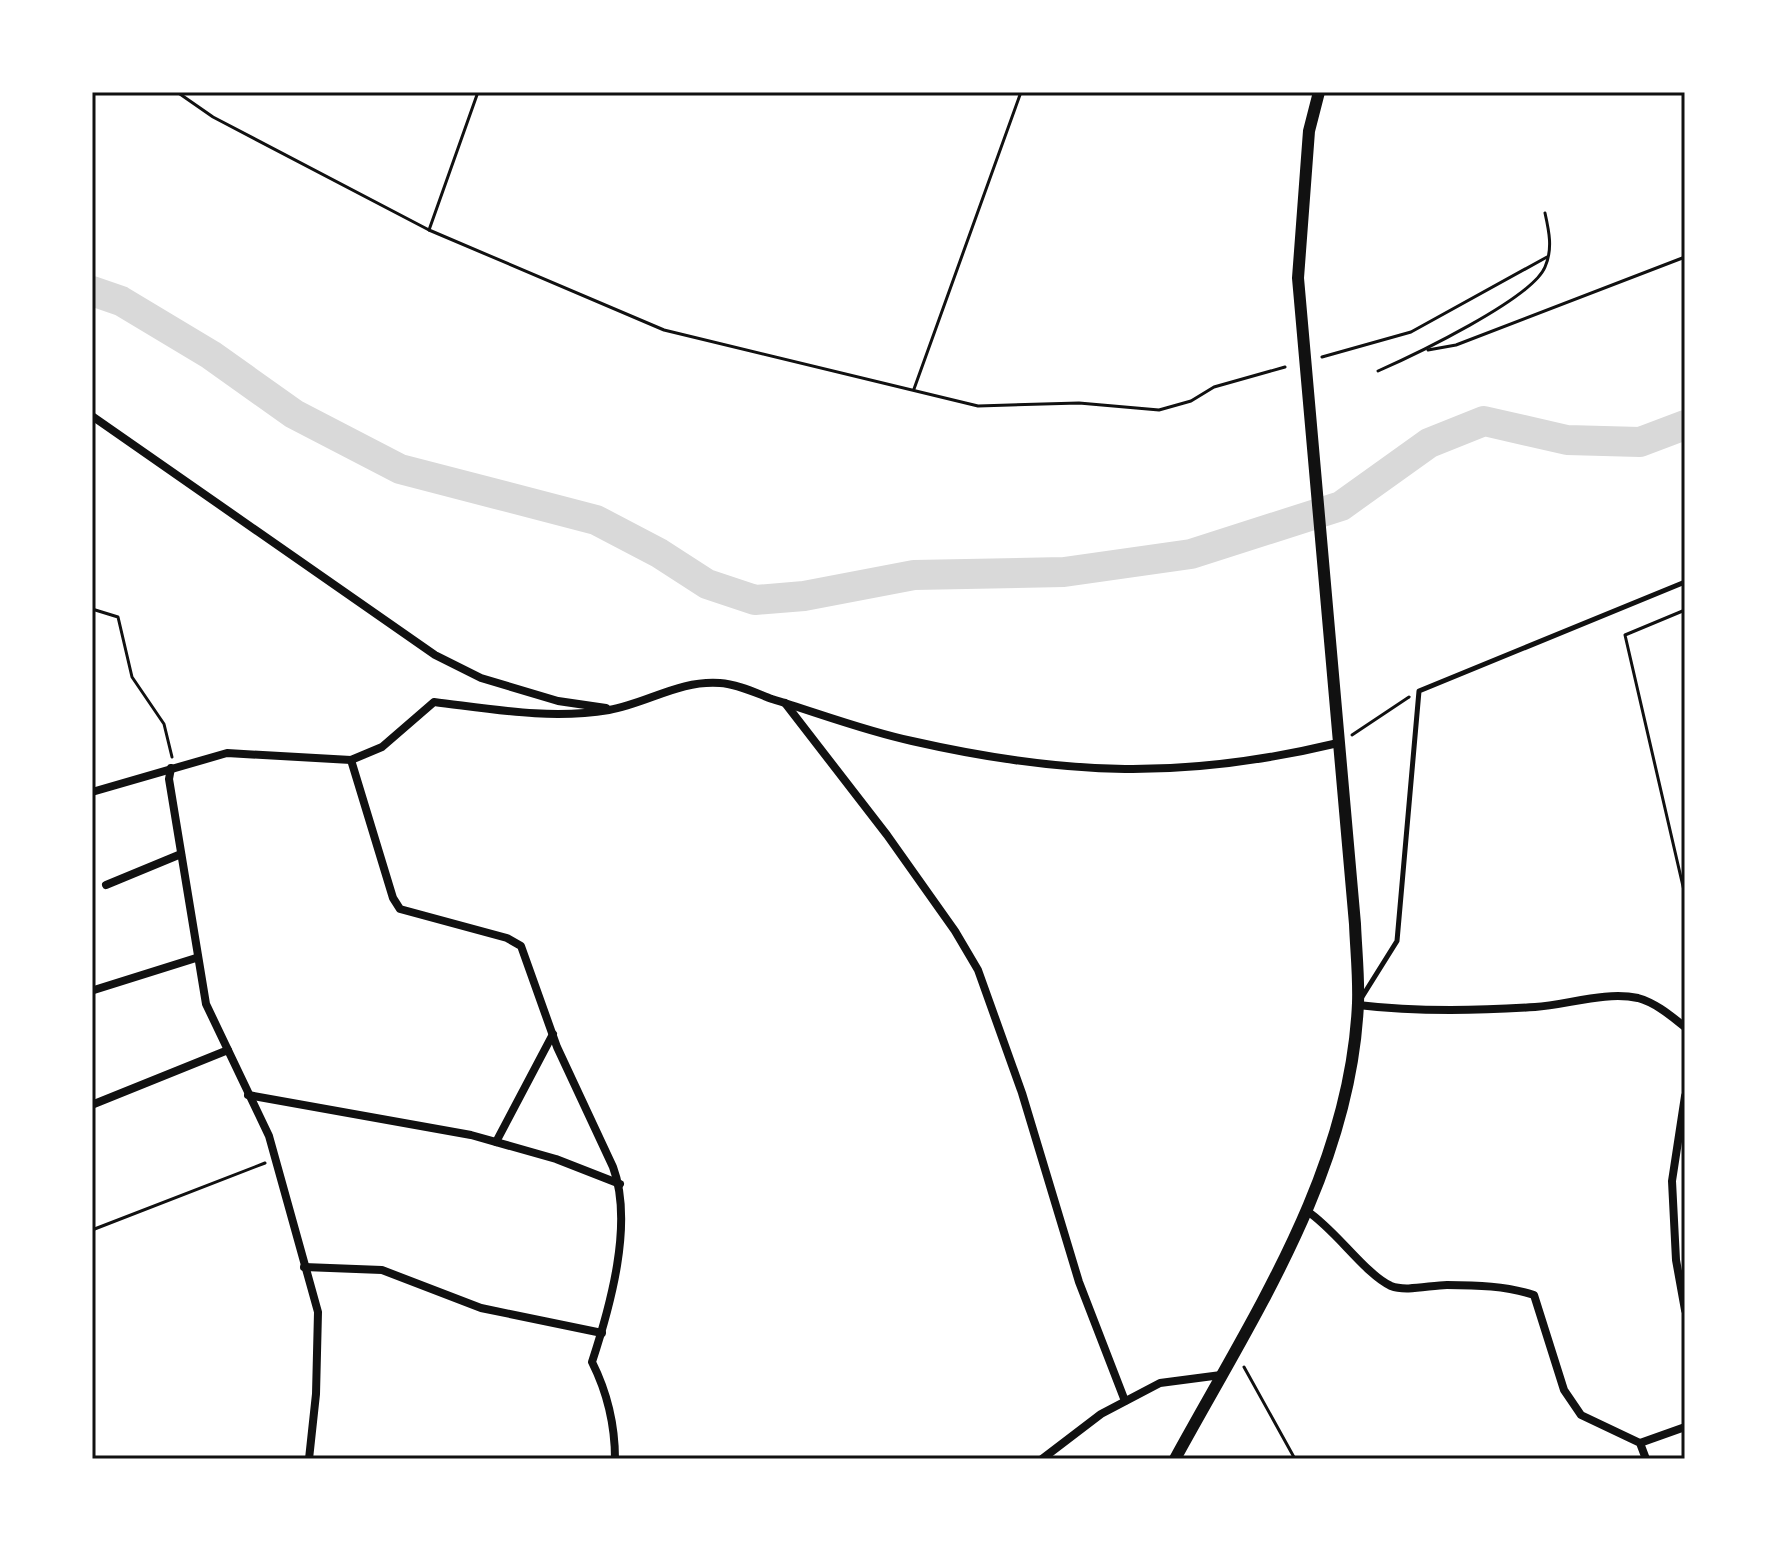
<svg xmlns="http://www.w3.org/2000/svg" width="1777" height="1551" font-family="Ubuntu,sans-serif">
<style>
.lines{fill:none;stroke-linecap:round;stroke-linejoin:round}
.river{stroke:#d9d9d9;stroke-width:30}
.path{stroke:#111;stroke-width:3}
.service{stroke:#111;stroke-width:5}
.minor{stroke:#111;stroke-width:8}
.tertiary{stroke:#111;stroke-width:12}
.neatline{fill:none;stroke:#111;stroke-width:3}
</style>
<rect width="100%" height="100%" fill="#fff"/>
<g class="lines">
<polyline class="river" points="92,291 121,301 211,355 294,414 400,469 596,520 659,553 707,584 755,600 804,596 914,575 1064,572 1191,554 1341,506 1429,443 1484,421 1567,440 1640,442 1685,425"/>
<g class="path">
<polyline points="177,92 213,117 429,230 664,330 978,406 1079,403 1159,410 1191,401 1214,387 1285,367"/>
<polyline points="429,230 478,92"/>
<polyline points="1428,350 1456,345 1685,257"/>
<polyline points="1322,357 1411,332 1547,257"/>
<path d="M 1378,371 C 1412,356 1532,299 1545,267 C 1553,249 1549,231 1545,213"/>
<polyline points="914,389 1021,92"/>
<polyline points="92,609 118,617 132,677 164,724 172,757"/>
<polyline points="1685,610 1625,635 1685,895"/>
<polyline points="1352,735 1409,697"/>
<polyline points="92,1230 265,1163"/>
<polyline points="1244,1367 1295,1459"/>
</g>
<polyline class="service" points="1362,997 1397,941 1419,691 1685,582"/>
<g class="minor">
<polyline points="92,416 435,655 481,678 558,701 606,708"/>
<polyline points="785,703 887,835 955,931 978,970 1022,1093 1079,1282 1125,1401"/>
<path d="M 351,760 L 393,898 L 400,909 L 507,938 L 521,946 L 557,1047 L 613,1167 C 634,1223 610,1307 592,1362 C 608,1394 615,1424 615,1459"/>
<polyline points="171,768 169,779 206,1004 269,1136 318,1312 316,1394 309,1459"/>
<path d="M 92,792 L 227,753 L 351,760 L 382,747 L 434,702 C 492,709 550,720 609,710 C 648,703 679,680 720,683 C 737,684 756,693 772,699 C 818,713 865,731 912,741 C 1066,776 1184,780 1338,743"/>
<polyline points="106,885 181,854"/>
<polyline points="94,990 196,958"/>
<path d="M 1358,1005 C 1416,1012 1476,1011 1535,1007 C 1567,1005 1605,991 1638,998 C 1656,1003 1671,1016 1685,1027"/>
<polyline points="248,1095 471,1135 556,1159 620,1184"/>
<polyline points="1685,1096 1672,1181 1676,1260 1685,1310"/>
<polyline points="94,1104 228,1050"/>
<polyline points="496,1142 553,1034"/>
<path d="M 1307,1211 C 1336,1230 1365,1274 1391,1286 C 1406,1292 1431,1285 1447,1285 C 1476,1285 1507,1286 1534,1295 L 1564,1390 L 1581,1415 L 1640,1443 L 1646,1459"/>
<polyline points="304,1267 382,1270 481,1308 602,1333"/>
<polyline points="1640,1443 1685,1427"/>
<polyline points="1042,1459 1101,1414 1160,1383 1221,1375"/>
</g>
<path class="tertiary" d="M 1175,1459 C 1253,1316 1351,1171 1358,1003 C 1359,977 1356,950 1355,924 L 1298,278 L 1309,131 L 1319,92"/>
</g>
<rect width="1777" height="1551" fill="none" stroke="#ffffff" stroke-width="188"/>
<rect x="94" y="94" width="1589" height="1363" class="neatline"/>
</svg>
